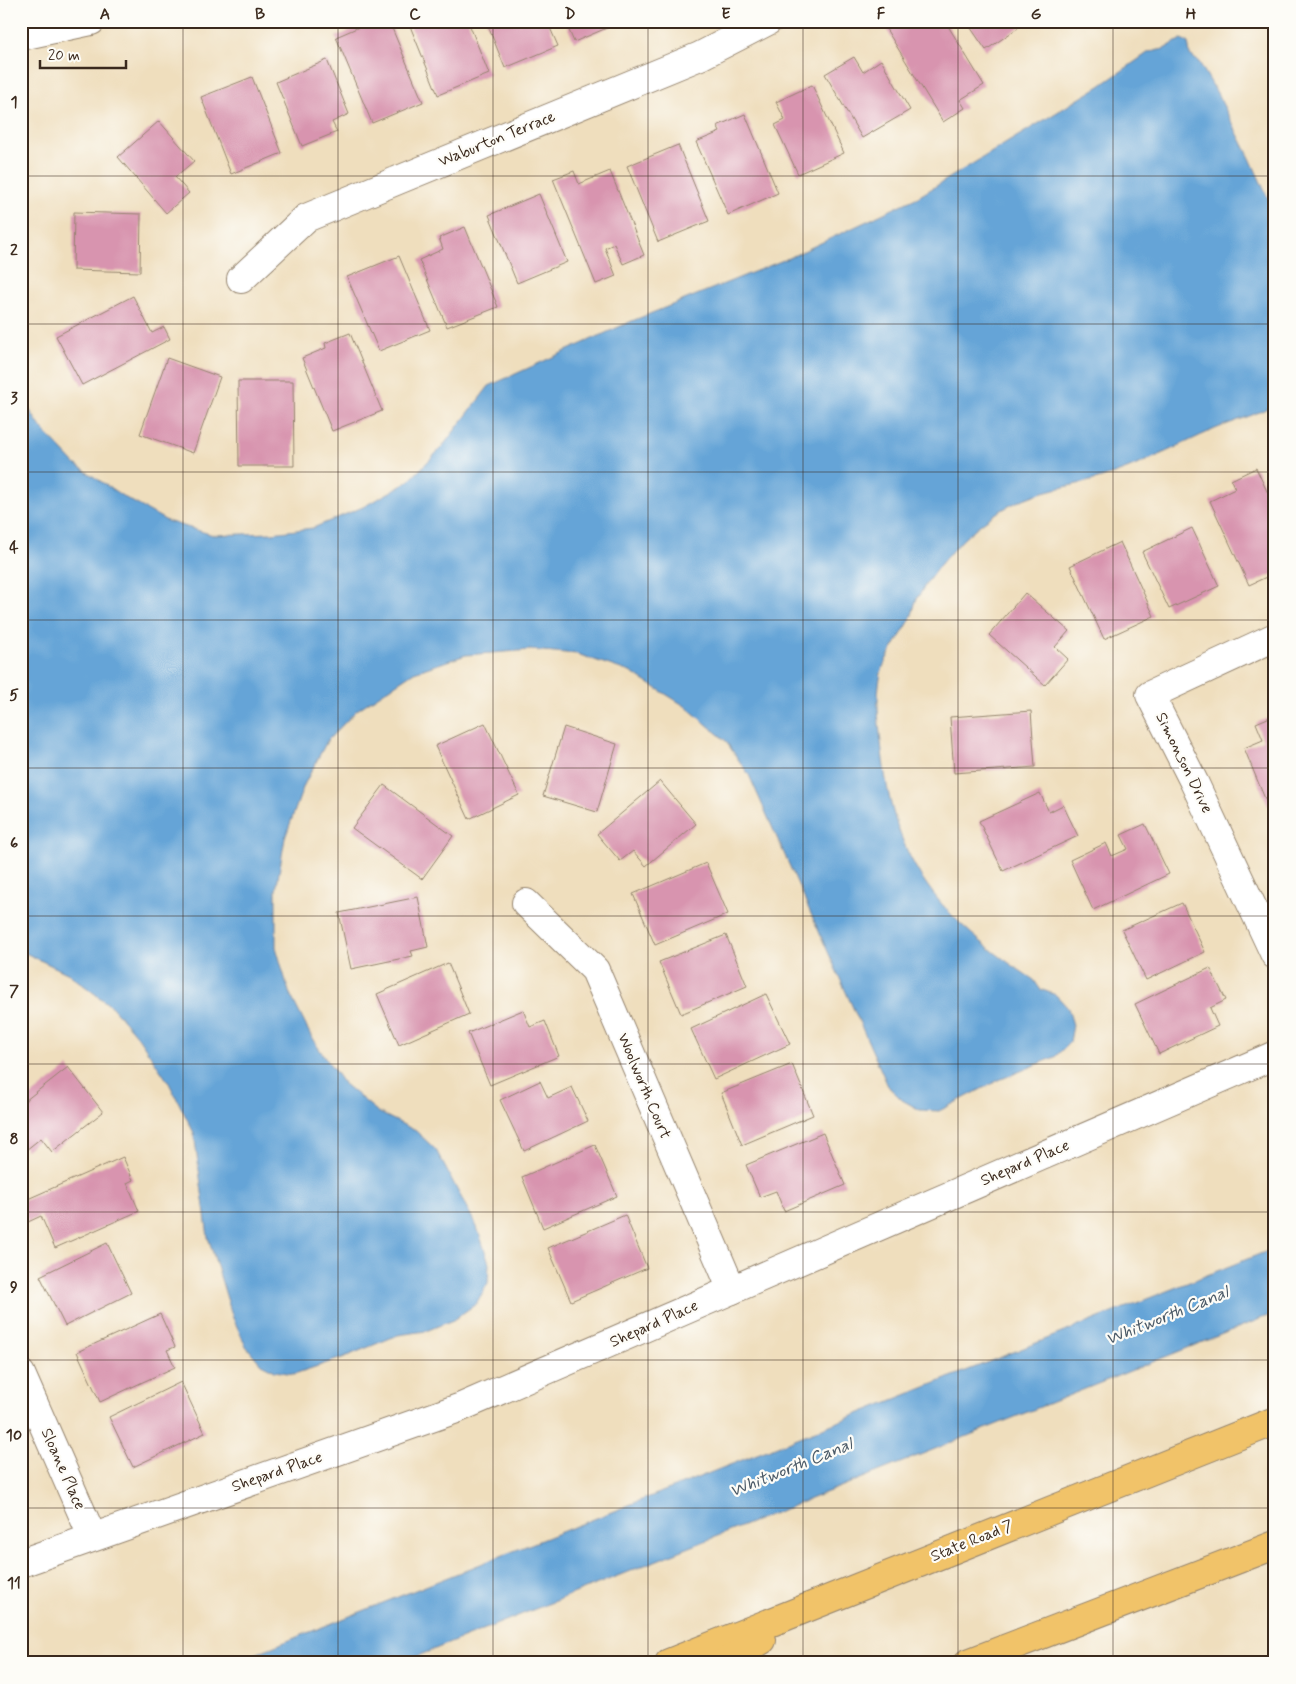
<svg xmlns="http://www.w3.org/2000/svg" width="1296" height="1684" font-family="Mynerve,sans-serif">
<style>
.water{fill:#65a4d7;stroke:#50677a}
.building{fill:#d894af}
.lines{fill:none;stroke-linecap:round;stroke-linejoin:round}
.street-casing{stroke:#95846e;stroke-width:30}
.primary-casing{stroke:#95846e;stroke-width:30}
.street{stroke:#fff;stroke-width:28}
.primary{stroke:#f1c369;stroke-width:28}
.grid{fill:none;stroke:#3b2a1e;stroke-width:1;stroke-opacity:0.55}
.labels{text-anchor:middle;dominant-baseline:central;stroke-width:4.5;stroke-linejoin:round;paint-order:stroke}
.street-label{font-size:16px;fill:#3b2a1e;stroke:#fdfcf7}
.water-label{font-size:18px;font-style:italic;fill:#4c5b68;stroke:#fdfcf7}
.neatline{fill:none;stroke:#3b2a1e;stroke-width:2}
.grid-label{font-size:16px;text-anchor:middle;font-weight:bold;fill:#3b2a1e}
</style>
<rect width="100%" height="100%" fill="#fdfcf7"/>
<filter id="ink" filterUnits="userSpaceOnUse"><feTurbulence type="fractalNoise" baseFrequency=".02" numOctaves="2"/><feDisplacementMap in="SourceGraphic" scale="10" xChannelSelector="R" yChannelSelector="G"/><feConvolveMatrix kernelMatrix="1 2 1 2 8 2 1 2 1" color-interpolation-filters="sRGB"/></filter>
<filter id="wash" filterUnits="userSpaceOnUse"><feTurbulence type="fractalNoise" baseFrequency=".0096" numOctaves="4" result="noise"/><feDisplacementMap in="SourceGraphic" scale="20" xChannelSelector="R" yChannelSelector="G"/><feGaussianBlur stdDeviation="1.12" result="paint"/><feColorMatrix in="noise" values="0 0 0 0 0 0 0 0 0 0 0 0 0 0 0 0 0 1.4 0 .05"/><feComposite in="paint" operator="in"/></filter>
<g filter="url(#wash)">
<rect width="100%" height="100%" fill="#efdebd"/>
<g class="water">
<path d="M 1181,39 L 1188,42 L 1190,55 L 1199,62 L 1217,93 L 1250,158 L 1275,214 L 1275,404 C 1257,415 1234,421 1215,429 C 1176,446 1139,467 1098,479 C 1069,487 1038,490 1011,505 C 973,524 941,559 919,595 C 914,602 914,612 910,620 C 902,635 885,657 881,673 C 875,699 879,725 882,751 C 894,866 940,918 1034,980 L 1040,989 L 1056,995 L 1068,1008 L 1073,1025 L 1070,1042 L 1055,1057 L 999,1080 L 939,1111 L 920,1110 L 902,1100 L 888,1086 L 749,775 L 725,740 L 685,706 L 630,672 L 577,654 L 531,650 L 466,655 L 414,672 L 357,710 L 327,741 L 304,785 L 285,838 L 276,890 L 276,947 L 289,992 L 313,1040 L 343,1083 L 378,1112 L 416,1131 L 436,1150 L 477,1227 L 489,1263 L 488,1283 L 476,1304 L 453,1320 L 426,1331 L 398,1335 L 342,1358 L 294,1374 L 275,1371 L 261,1364 L 246,1346 L 233,1318 L 208,1237 L 194,1133 L 169,1083 L 138,1037 L 112,1007 L 69,974 L 21,951 L 21,397 L 42,429 L 75,464 L 124,497 L 167,521 L 213,535 L 272,533 L 313,528 L 363,507 L 408,482 L 442,447 L 489,386 L 632,321 L 791,257 L 918,197 L 1100,86 L 1149,52 L 1164,49 Z"/>
<polygon points="1275,1248 1275,1313 400,1663 232,1663"/>
</g>
<g id="blocks">
<g class="building">
<polygon points="373,21 389,21 423,102 372,123 336,37"/>
<polygon points="408,21 468,21 489,74 438,95"/>
<polygon points="486,21 547,21 558,46 505,68"/>
<polygon points="565,21 623,21 574,42"/>
<polygon points="888,21 904,21 906,26 914,21 945,21 984,85 960,100 965,108 943,122 883,24"/>
<polygon points="966,21 1028,21 986,50"/>
<polygon points="854,57 863,72 881,60 910,110 862,138 825,74"/>
<polygon points="327,60 349,114 332,122 337,132 302,146 276,82"/>
<polygon points="252,77 282,153 231,174 201,97"/>
<polygon points="812,85 844,153 798,174 775,125 785,120 776,102"/>
<polygon points="745,114 778,193 728,215 696,142 720,132 717,126"/>
<polygon points="159,121 194,161 175,177 189,193 166,213 118,157"/>
<polygon points="678,145 709,221 658,242 627,166"/>
<polygon points="574,171 579,184 610,171 644,255 623,264 614,244 605,248 616,276 596,284 553,179"/>
<polygon points="539,194 567,262 517,283 489,215"/>
<polygon points="74,212 141,214 140,272 73,270"/>
<polygon points="465,227 498,307 447,327 419,260 443,249 439,238"/>
<polygon points="399,256 430,330 379,351 347,277"/>
<polygon points="133,296 152,333 164,327 170,339 82,385 56,336"/>
<polygon points="350,333 382,411 332,431 302,358 326,348 325,343"/>
<polygon points="167,358 220,377 193,453 140,434"/>
<polygon points="238,381 293,381 294,466 239,466"/>
<polygon points="1256,468 1275,508 1275,573 1249,585 1210,501 1235,489 1231,480"/>
<polygon points="1192,528 1219,586 1169,609 1142,552"/>
<polygon points="1120,542 1154,616 1104,639 1070,566"/>
<polygon points="1025,593 1069,631 1055,647 1068,659 1045,685 989,635"/>
<polygon points="1031,711 1035,767 954,773 950,717"/>
<polygon points="1275,715 1275,803 1268,806 1244,748 1263,740 1256,723"/>
<polygon points="485,723 519,795 469,819 435,746"/>
<polygon points="564,727 617,744 597,812 543,796"/>
<polygon points="660,781 696,824 646,866 633,851 620,861 597,834"/>
<polygon points="384,785 453,836 422,879 352,828"/>
<polygon points="1040,793 1049,812 1063,805 1078,836 1003,871 979,821"/>
<polygon points="1145,824 1169,874 1093,910 1070,860 1106,843 1112,856 1128,849 1121,835"/>
<polygon points="706,863 728,914 655,945 633,894"/>
<polygon points="418,897 428,947 411,951 413,956 351,969 339,913"/>
<polygon points="1182,903 1205,952 1146,980 1122,930"/>
<polygon points="726,935 747,986 681,1014 659,962"/>
<polygon points="448,963 469,1014 399,1045 377,994"/>
<polygon points="1210,968 1226,1000 1210,1008 1218,1026 1159,1054 1135,1004"/>
<polygon points="766,994 790,1044 714,1079 691,1029"/>
<polygon points="523,1010 530,1027 545,1021 559,1056 490,1085 468,1033"/>
<polygon points="792,1064 813,1115 742,1145 721,1093"/>
<polygon points="68,1067 103,1112 52,1152 41,1138 26,1150 21,1143 21,1104"/>
<polygon points="540,1081 548,1098 572,1087 588,1121 524,1151 500,1100"/>
<polygon points="823,1133 845,1185 784,1211 776,1191 760,1197 746,1165"/>
<polygon points="595,1145 617,1196 543,1228 522,1177"/>
<polygon points="123,1157 133,1180 127,1183 139,1211 55,1248 41,1216 28,1222 21,1202"/>
<polygon points="625,1215 647,1268 571,1301 548,1248"/>
<polygon points="107,1243 131,1293 65,1326 40,1276"/>
<polygon points="160,1314 175,1347 167,1350 175,1367 100,1402 77,1352"/>
<polygon points="181,1382 205,1433 133,1467 109,1417"/>
</g>
</g>
</g>
<g filter="url(#ink)">
<use href="#blocks" fill-opacity="0" stroke="#95846e" stroke-width="1"/>
<g class="lines">
<defs>
<g id="street">
<polyline points="21,36 91,21"/>
<polyline points="241,279 306,218 700,56 768,21"/>
<polyline points="1275,637 1150,695 1194,782 1275,955"/>
<polyline points="526,903 595,970 732,1290"/>
<polyline points="21,1374 92,1536"/>
<polyline points="21,1563 459,1408 1275,1055"/>
</g>
<g id="primary">
<polyline points="669,1663 1275,1421"/>
<polyline points="723,1663 762,1640"/>
<polyline points="968,1663 1275,1545"/>
</g>
</defs>
<use href="#street" class="street-casing"/>
<use href="#primary" class="primary-casing"/>
<use href="#street" class="street"/>
<use href="#primary" class="primary"/>
</g>
</g>
<path class="grid" d="M 183,21 L 183,1663M 338,21 L 338,1663M 493,21 L 493,1663M 648,21 L 648,1663M 803,21 L 803,1663M 958,21 L 958,1663M 1113,21 L 1113,1663M 21,176 L 1275,176M 21,324 L 1275,324M 21,472 L 1275,472M 21,620 L 1275,620M 21,768 L 1275,768M 21,916 L 1275,916M 21,1064 L 1275,1064M 21,1212 L 1275,1212M 21,1360 L 1275,1360M 21,1508 L 1275,1508"/>
<g class="labels">
<g class="street-label">
<text transform="translate(497 139) rotate(-22)">Waburton Terrace</text>
<text transform="translate(1184 763) rotate(64)">Simonson Drive</text>
<text transform="translate(644 1086) rotate(67)">Woolworth Court</text>
<text transform="translate(1025 1163) rotate(-23)">Shepard Place</text>
<text transform="translate(654 1324) rotate(-24)">Shepard Place</text>
<text transform="translate(63 1469) rotate(66)">Sloane Place</text>
<text transform="translate(277 1472) rotate(-19)">Shepard Place</text>
<text transform="translate(972 1541) rotate(-22)">State Road 7</text>
</g>
<g class="water-label">
<text transform="translate(1167 1316) rotate(-22)">Whitworth Canal</text>
<text transform="translate(791 1468) rotate(-22)">Whitworth Canal</text>
</g>
</g>
<rect width="1296" height="1684" fill="none" stroke="#fdfcf7" stroke-width="55"/>
<path d="M40 60v8h86v-8" fill="none" stroke="#3b2a1e" stroke-width="2.5"/>
<text x="48" y="60" font-size="15" fill="#3b2a1e" stroke="#fdfcf7" stroke-width="4" paint-order="stroke">20 m</text>
<rect x="28" y="28" width="1240" height="1628" class="neatline"/>
<g class="grid-label">
<text x="105" y="19">A</text>
<text x="260" y="19">B</text>
<text x="415" y="19">C</text>
<text x="570" y="19">D</text>
<text x="726" y="19">E</text>
<text x="881" y="19">F</text>
<text x="1036" y="19">G</text>
<text x="1191" y="19">H</text>
<text x="14" y="107">1</text>
<text x="14" y="255">2</text>
<text x="14" y="403">3</text>
<text x="14" y="552">4</text>
<text x="14" y="700">5</text>
<text x="14" y="848">6</text>
<text x="14" y="996">7</text>
<text x="14" y="1144">8</text>
<text x="14" y="1292">9</text>
<text x="14" y="1440">10</text>
<text x="14" y="1588">11</text>
</g>
</svg>
